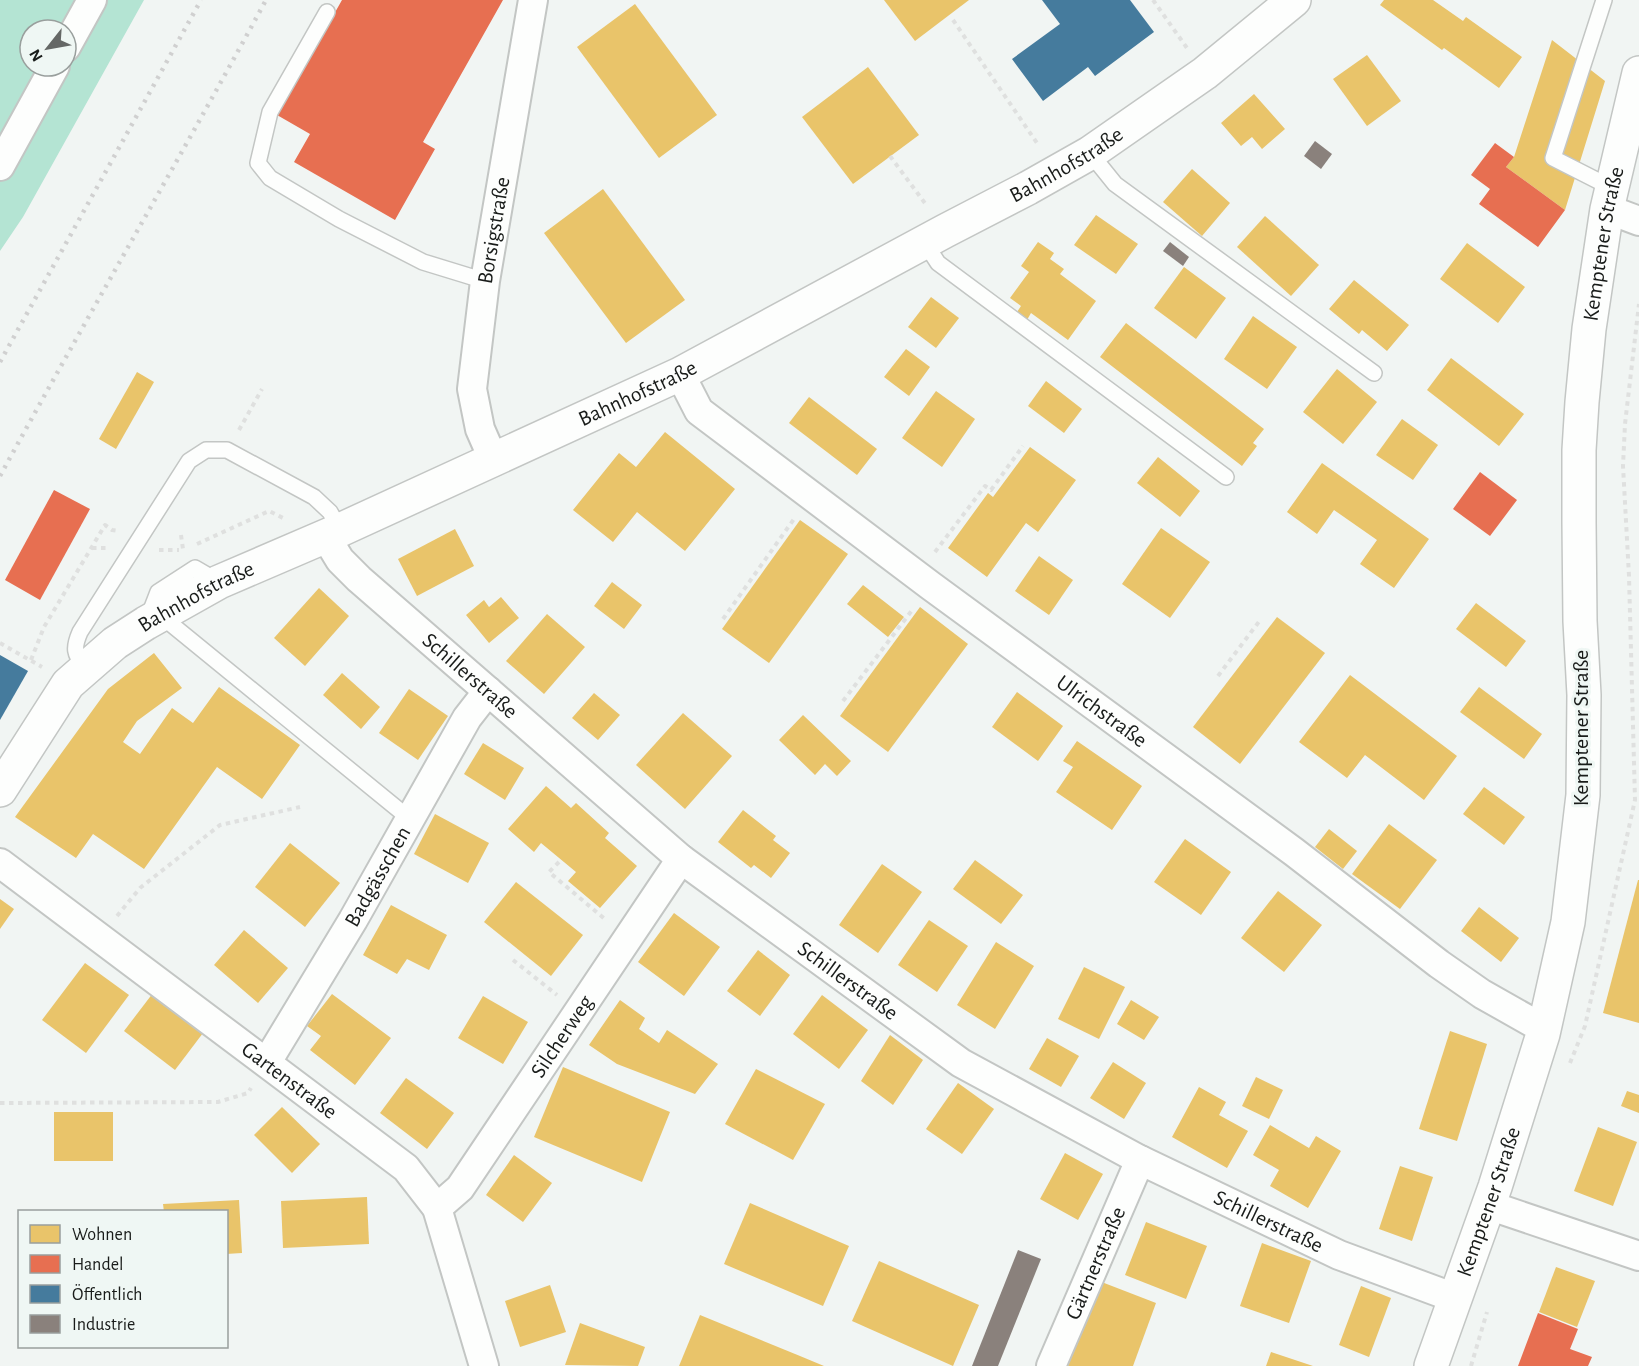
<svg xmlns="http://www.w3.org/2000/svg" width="1639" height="1366" font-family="'Alegreya Sans',sans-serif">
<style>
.green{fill:#b4e4d3;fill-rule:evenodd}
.homes{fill:#e9c46a}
.shops{fill:#e76f51}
.public{fill:#457b9d}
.industry{fill:#8a817c}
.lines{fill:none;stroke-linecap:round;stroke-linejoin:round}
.service-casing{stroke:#c3c6c4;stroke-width:18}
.minor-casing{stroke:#c3c6c4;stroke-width:32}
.tertiary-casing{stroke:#c3c6c4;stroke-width:36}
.secondary-casing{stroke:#c3c6c4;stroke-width:36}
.path{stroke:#dfe0df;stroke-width:4;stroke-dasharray:4.5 4.5;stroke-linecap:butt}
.service{stroke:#fdfefd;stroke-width:15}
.minor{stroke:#fdfefd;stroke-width:28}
.tertiary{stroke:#fdfefd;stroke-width:33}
.secondary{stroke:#fdfefd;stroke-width:33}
.rail{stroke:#d0d0d0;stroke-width:4.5;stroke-dasharray:3 6;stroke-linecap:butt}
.labels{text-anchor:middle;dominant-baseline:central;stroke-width:6;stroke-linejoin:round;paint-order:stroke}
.street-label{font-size:22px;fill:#191c1a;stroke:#eff7f4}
</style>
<rect width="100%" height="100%" fill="#f1f5f3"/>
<path class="green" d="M 0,0 L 144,0 L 23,217 L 0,251 ZM 30,30 L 66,30 L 66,66 L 30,66 Z"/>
<g class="homes">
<polygon points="884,0 969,0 915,41"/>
<polygon points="1384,0 1433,0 1463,21 1466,17 1522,57 1499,88 1444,48 1442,50 1380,5"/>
<polygon points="635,4 717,115 659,158 577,47"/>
<polygon points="1552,40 1605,81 1565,210 1506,167 1514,157"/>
<polygon points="1367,55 1401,101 1367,126 1333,79"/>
<polygon points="868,67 919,135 853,184 802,117"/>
<polygon points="1254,94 1285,129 1262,149 1252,137 1241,146 1221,123"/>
<polygon points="1192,169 1230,203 1202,236 1163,202"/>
<polygon points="603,189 685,300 626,343 544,233"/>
<polygon points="1096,215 1138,244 1116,274 1074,245"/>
<polygon points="1265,216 1319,265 1291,296 1237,247"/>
<polygon points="1038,242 1054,253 1050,259 1064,269 1060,274 1096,301 1068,340 1031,313 1027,320 1017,312 1021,306 1010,298 1029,272 1021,266"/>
<polygon points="1467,243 1525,287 1498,323 1440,279"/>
<polygon points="1184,267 1226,298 1196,339 1154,308"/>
<polygon points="1354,280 1409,325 1387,351 1362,330 1359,334 1329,309"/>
<polygon points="931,297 959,318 936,348 908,327"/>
<polygon points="1253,316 1297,347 1267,389 1224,359"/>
<polygon points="1126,323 1264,429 1253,443 1257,446 1242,466 1100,357"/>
<polygon points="906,349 930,367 909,396 884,377"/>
<polygon points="1451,358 1524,414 1499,446 1427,390"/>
<polygon points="1337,369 1377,402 1343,444 1303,412"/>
<polygon points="137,372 154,382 116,449 99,439"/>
<polygon points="1046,381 1082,409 1064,433 1028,406"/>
<polygon points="936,391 975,419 942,467 902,438"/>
<polygon points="809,397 877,449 857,475 789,423"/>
<polygon points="1402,419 1438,445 1413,480 1376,455"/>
<polygon points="665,432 735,489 685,551 637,512 613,542 573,510 619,453 636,467"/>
<polygon points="1030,447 1076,480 1038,532 1026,523 987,577 948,548 988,493 993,497"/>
<polygon points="1158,457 1200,491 1180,517 1137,483"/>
<polygon points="1322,463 1429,539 1394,588 1360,564 1377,540 1334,510 1317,534 1287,512"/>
<polygon points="800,520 848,554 769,663 722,629"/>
<polygon points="1161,528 1210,562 1170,618 1122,584"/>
<polygon points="455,529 474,566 417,596 398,559"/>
<polygon points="1039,556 1073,580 1049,615 1015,591"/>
<polygon points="612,582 642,605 624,629 594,606"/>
<polygon points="863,585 904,617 888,637 847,604"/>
<polygon points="319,588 349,616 305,666 274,638"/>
<polygon points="501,597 519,618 489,643 466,615 484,600 489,607"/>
<polygon points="1476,603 1526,641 1506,667 1456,629"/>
<polygon points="920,607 968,644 888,752 840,716"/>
<polygon points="547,614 585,647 544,694 506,661"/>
<polygon points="1277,617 1325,653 1240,764 1193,727"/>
<polygon points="154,653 182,688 137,721 123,742 140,754 172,708 193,723 219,687 300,745 262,799 217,767 144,869 93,834 76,858 15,817 108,689"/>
<polygon points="342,673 380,707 361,729 323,695"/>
<polygon points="1350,675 1457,756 1424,800 1365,755 1347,778 1299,742"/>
<polygon points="1479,687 1542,734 1524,759 1460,712"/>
<polygon points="409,689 448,716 418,760 379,733"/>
<polygon points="1017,692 1063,726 1038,761 992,727"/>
<polygon points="594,693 620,715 598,740 572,718"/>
<polygon points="683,713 732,756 685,809 636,765"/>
<polygon points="803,715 851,761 837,776 825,764 815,775 779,740"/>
<polygon points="1077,741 1142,786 1112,830 1056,792 1073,767 1063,761"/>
<polygon points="483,743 524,768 505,800 464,774"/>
<polygon points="546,786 571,808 576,803 609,833 605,838 637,866 600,908 568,881 576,872 541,843 534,852 508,829"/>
<polygon points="1484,787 1525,817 1504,845 1463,814"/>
<polygon points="743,810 776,836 773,840 790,853 771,878 754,865 751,868 718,842"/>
<polygon points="435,814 489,843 468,883 414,854"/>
<polygon points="1389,824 1437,860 1400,909 1352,874"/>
<polygon points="1329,829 1357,851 1343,869 1315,847"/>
<polygon points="1185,839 1231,872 1201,915 1154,882"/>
<polygon points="290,843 340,883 305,927 255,887"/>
<polygon points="975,860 1023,895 1001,924 953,889"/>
<polygon points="882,864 922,892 878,953 839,925"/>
<polygon points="1638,880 1639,880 1639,1023 1603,1013"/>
<polygon points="516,882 583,935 551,976 484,922"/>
<polygon points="1278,891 1322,925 1284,972 1241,938"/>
<polygon points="0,899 14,909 0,929"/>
<polygon points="391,905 447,935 429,970 407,959 397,974 363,955"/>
<polygon points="1479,907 1519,938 1501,962 1461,931"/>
<polygon points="674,913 720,947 684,996 638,962"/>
<polygon points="929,920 968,946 937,992 898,965"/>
<polygon points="244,930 288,968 258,1003 214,965"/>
<polygon points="996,942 1034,966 995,1029 957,1005"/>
<polygon points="758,950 790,975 760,1016 727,991"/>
<polygon points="85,963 129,995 86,1053 42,1020"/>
<polygon points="1084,967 1125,987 1099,1039 1058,1019"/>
<polygon points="153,993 203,1033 175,1070 124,1031"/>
<polygon points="332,994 391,1038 355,1085 310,1050 321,1036 307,1026"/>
<polygon points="822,995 868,1030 839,1069 793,1034"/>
<polygon points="483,996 528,1022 503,1064 458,1038"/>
<polygon points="620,1000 645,1018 639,1029 659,1043 667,1030 718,1064 695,1094 617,1064 589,1045"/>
<polygon points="1131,1000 1159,1017 1144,1040 1117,1024"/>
<polygon points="1450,1031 1487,1044 1457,1141 1419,1129"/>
<polygon points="890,1035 923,1060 893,1105 861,1081"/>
<polygon points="1047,1038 1079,1056 1061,1087 1029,1069"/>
<polygon points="1113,1062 1146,1083 1124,1119 1090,1098"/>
<polygon points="563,1067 670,1112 642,1182 534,1137"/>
<polygon points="756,1069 825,1104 793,1160 725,1124"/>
<polygon points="1256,1077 1283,1090 1269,1119 1242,1106"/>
<polygon points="406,1078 454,1113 427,1149 380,1113"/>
<polygon points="958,1083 994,1109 962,1154 926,1129"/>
<polygon points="1199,1087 1226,1102 1219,1115 1248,1131 1227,1168 1172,1137"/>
<polygon points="1627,1091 1639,1095 1639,1113 1621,1106"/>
<polygon points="282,1107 320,1144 292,1173 254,1135"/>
<rect x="54" y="1112" width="59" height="49"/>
<polygon points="1270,1125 1309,1148 1316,1136 1341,1151 1308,1208 1270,1186 1279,1170 1253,1155"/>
<polygon points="1598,1127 1637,1142 1613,1206 1574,1191"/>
<polygon points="1065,1153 1103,1174 1078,1220 1040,1199"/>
<polygon points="514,1155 552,1183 523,1222 486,1195"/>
<polygon points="1400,1166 1433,1177 1412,1241 1379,1229"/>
<polygon points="367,1197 369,1244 283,1248 281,1201"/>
<polygon points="239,1200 242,1253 226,1254 226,1212 164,1212 163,1204"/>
<polygon points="750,1203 849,1246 823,1306 724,1264"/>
<polygon points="1146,1222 1207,1246 1186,1299 1125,1275"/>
<polygon points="1262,1243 1311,1261 1289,1323 1240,1306"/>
<polygon points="879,1261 979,1305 953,1366 852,1321"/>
<polygon points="1556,1267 1595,1281 1577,1327 1539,1312"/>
<polygon points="1099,1281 1156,1303 1133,1366 1068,1366"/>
<polygon points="550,1285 566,1332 520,1347 505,1301"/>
<polygon points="1361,1286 1391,1298 1369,1357 1339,1345"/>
<polygon points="700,1315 800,1356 824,1366 679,1366"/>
<polygon points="580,1323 645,1347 638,1366 565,1365"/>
<polygon points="1271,1352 1313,1366 1266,1366"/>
</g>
<g class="shops">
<polygon points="342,0 503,0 423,142 435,149 395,220 294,162 310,134 277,115"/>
<polygon points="1495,143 1514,157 1506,167 1565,210 1538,247 1479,204 1490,189 1471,175"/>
<polygon points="1480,472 1517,500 1490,536 1453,509"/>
<polygon points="54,490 90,509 40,600 5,580"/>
<polygon points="1538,1313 1578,1329 1570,1349 1592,1357 1588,1366 1518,1366"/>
</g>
<g class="public">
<polygon points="1042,0 1130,0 1154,32 1095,76 1088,67 1043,101 1012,59 1060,24"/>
<polygon points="0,655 28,671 0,720"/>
</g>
<g class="industry">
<polygon points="1315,141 1332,154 1321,169 1304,156"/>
<polygon points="1170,242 1189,257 1183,266 1163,251"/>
<polygon points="1018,1250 1041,1259 998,1366 972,1366"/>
</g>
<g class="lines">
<defs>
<g id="service">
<polyline points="1604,0 1553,158 1612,188"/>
<polyline points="327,12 270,112 258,163 270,178 339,219 423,262 485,281"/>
<polyline points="1090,153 1115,184 1374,373"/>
<polyline points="925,243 938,263 1226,477"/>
<polyline points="160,615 410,819"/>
<polyline points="148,618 158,592 195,568 219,582"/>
<path d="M 85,668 C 74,654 73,648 80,632 L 189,461 L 206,450 L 227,450 L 314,497 L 330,512 L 340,530"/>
</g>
<g id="minor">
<polyline points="66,47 92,0"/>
<polyline points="0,166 55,66"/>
<polyline points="1607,209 1639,221"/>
<path id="s1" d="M 680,374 L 699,411 L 931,586 L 1294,852 L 1439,964 L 1482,994 L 1544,1029"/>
<path id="s2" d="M 494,461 L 480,429 L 472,389 L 485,281 L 533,0"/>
<path id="s3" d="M 326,537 L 340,560 L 359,579 L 681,859 L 961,1063 L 1140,1160 L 1339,1255 L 1455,1298"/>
<path id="s4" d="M 0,863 L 406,1168 L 437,1208 L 484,1366"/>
<path id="s5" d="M 267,1062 L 353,920 L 467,718 L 488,691"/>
<polyline points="1488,1205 1639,1256"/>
<path id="s6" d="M 437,1208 L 460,1188 L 681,859"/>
<path id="s7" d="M 1051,1366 L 1140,1160"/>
</g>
<g id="tertiary">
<path id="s8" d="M 0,790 L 68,684 L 115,643 L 146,623 L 219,582 L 340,530 L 680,374 L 945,231 L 1028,188 L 1090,153 L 1205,73 L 1294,0"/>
</g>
<g id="secondary">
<path id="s9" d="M 1431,1366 L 1495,1187 L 1543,1034 L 1568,922 L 1583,795 L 1584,695 L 1580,621 L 1579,522 L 1579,450 L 1582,402 L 1589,329 L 1607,209 L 1639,73"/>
</g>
</defs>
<use href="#service" class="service-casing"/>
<use href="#minor" class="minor-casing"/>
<use href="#tertiary" class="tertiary-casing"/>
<use href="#secondary" class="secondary-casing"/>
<g class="path">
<polyline points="1153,0 1187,48"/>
<polyline points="953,20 1039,146"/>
<polyline points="890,156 927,206"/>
<polyline points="239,430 262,389"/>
<polyline points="181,535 183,549"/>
<polyline points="197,544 269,511 285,519"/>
<polyline points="92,548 107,548"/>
<polyline points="159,550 179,550"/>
<polyline points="935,552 985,486 991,490 1023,446"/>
<polyline points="723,619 794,519"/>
<polyline points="0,643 42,667"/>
<polyline points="31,660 44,627 105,525 112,530 119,531"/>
<polyline points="1218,676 1261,619"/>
<polyline points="843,701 913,609"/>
<polyline points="559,862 549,872 606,920"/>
<polyline points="117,916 140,888 220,825 300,807"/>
<polyline points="513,960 557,995"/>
<polyline points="1570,1063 1585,1026 1635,800 1629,576 1623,466 1625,424 1639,304"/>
<polyline points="0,1103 218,1102 248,1093 251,1088"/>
<polyline points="1471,1366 1487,1312"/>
</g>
<use href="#service" class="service"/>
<use href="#minor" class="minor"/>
<use href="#tertiary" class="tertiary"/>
<use href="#secondary" class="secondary"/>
<g class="rail">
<polyline points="0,362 201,0"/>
<path d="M 0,476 C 87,317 179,160 266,0"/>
</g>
</g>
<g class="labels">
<g class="street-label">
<text stroke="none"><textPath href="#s8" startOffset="1254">Bahnhofstraße</textPath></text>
<text stroke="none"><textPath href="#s2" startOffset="236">Borsigstraße</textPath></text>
<text stroke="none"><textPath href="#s9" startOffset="1146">Kemptener Straße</textPath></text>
<text stroke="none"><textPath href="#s8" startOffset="768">Bahnhofstraße</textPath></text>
<text stroke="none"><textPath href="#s8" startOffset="282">Bahnhofstraße</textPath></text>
<text stroke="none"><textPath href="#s3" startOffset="201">Schillerstraße</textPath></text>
<text stroke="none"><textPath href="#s1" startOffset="544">Ulrichstraße</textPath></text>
<text transform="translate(1581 728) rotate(-90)">Kemptener Straße</text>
<text stroke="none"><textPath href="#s5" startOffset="216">Badgässchen</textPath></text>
<text stroke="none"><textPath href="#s3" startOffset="687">Schillerstraße</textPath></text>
<text stroke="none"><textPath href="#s6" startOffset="213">Silcherweg</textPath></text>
<text stroke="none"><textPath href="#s4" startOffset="362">Gartenstraße</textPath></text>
<text stroke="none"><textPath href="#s9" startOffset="174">Kemptener Straße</textPath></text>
<text stroke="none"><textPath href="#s3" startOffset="1173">Schillerstraße</textPath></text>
<text stroke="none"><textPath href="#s7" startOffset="112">Gärtnerstraße</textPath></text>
</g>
</g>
<rect x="18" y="1210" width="210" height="138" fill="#eff7f4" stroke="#999f9d" stroke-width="1.5"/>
<rect x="30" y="1225" width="30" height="18" fill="#e9c46a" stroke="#999f9d" stroke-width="1.5"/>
<text x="72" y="1240" font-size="18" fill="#191c1a">Wohnen</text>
<rect x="30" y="1255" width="30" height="18" fill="#e76f51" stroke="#999f9d" stroke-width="1.5"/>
<text x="72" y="1270" font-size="18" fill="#191c1a">Handel</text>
<rect x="30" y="1285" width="30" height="18" fill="#457b9d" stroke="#999f9d" stroke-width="1.5"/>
<text x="72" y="1300" font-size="18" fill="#191c1a">Öffentlich</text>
<rect x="30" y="1315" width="30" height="18" fill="#8a817c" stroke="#999f9d" stroke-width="1.5"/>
<text x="72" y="1330" font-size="18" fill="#191c1a">Industrie</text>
<g transform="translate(48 48) rotate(239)"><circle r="28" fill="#eff7f4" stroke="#999f9d" stroke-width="1.5"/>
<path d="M0-4.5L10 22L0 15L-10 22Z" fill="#656866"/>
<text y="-9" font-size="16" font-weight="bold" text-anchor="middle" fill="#191c1a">N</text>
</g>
</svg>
